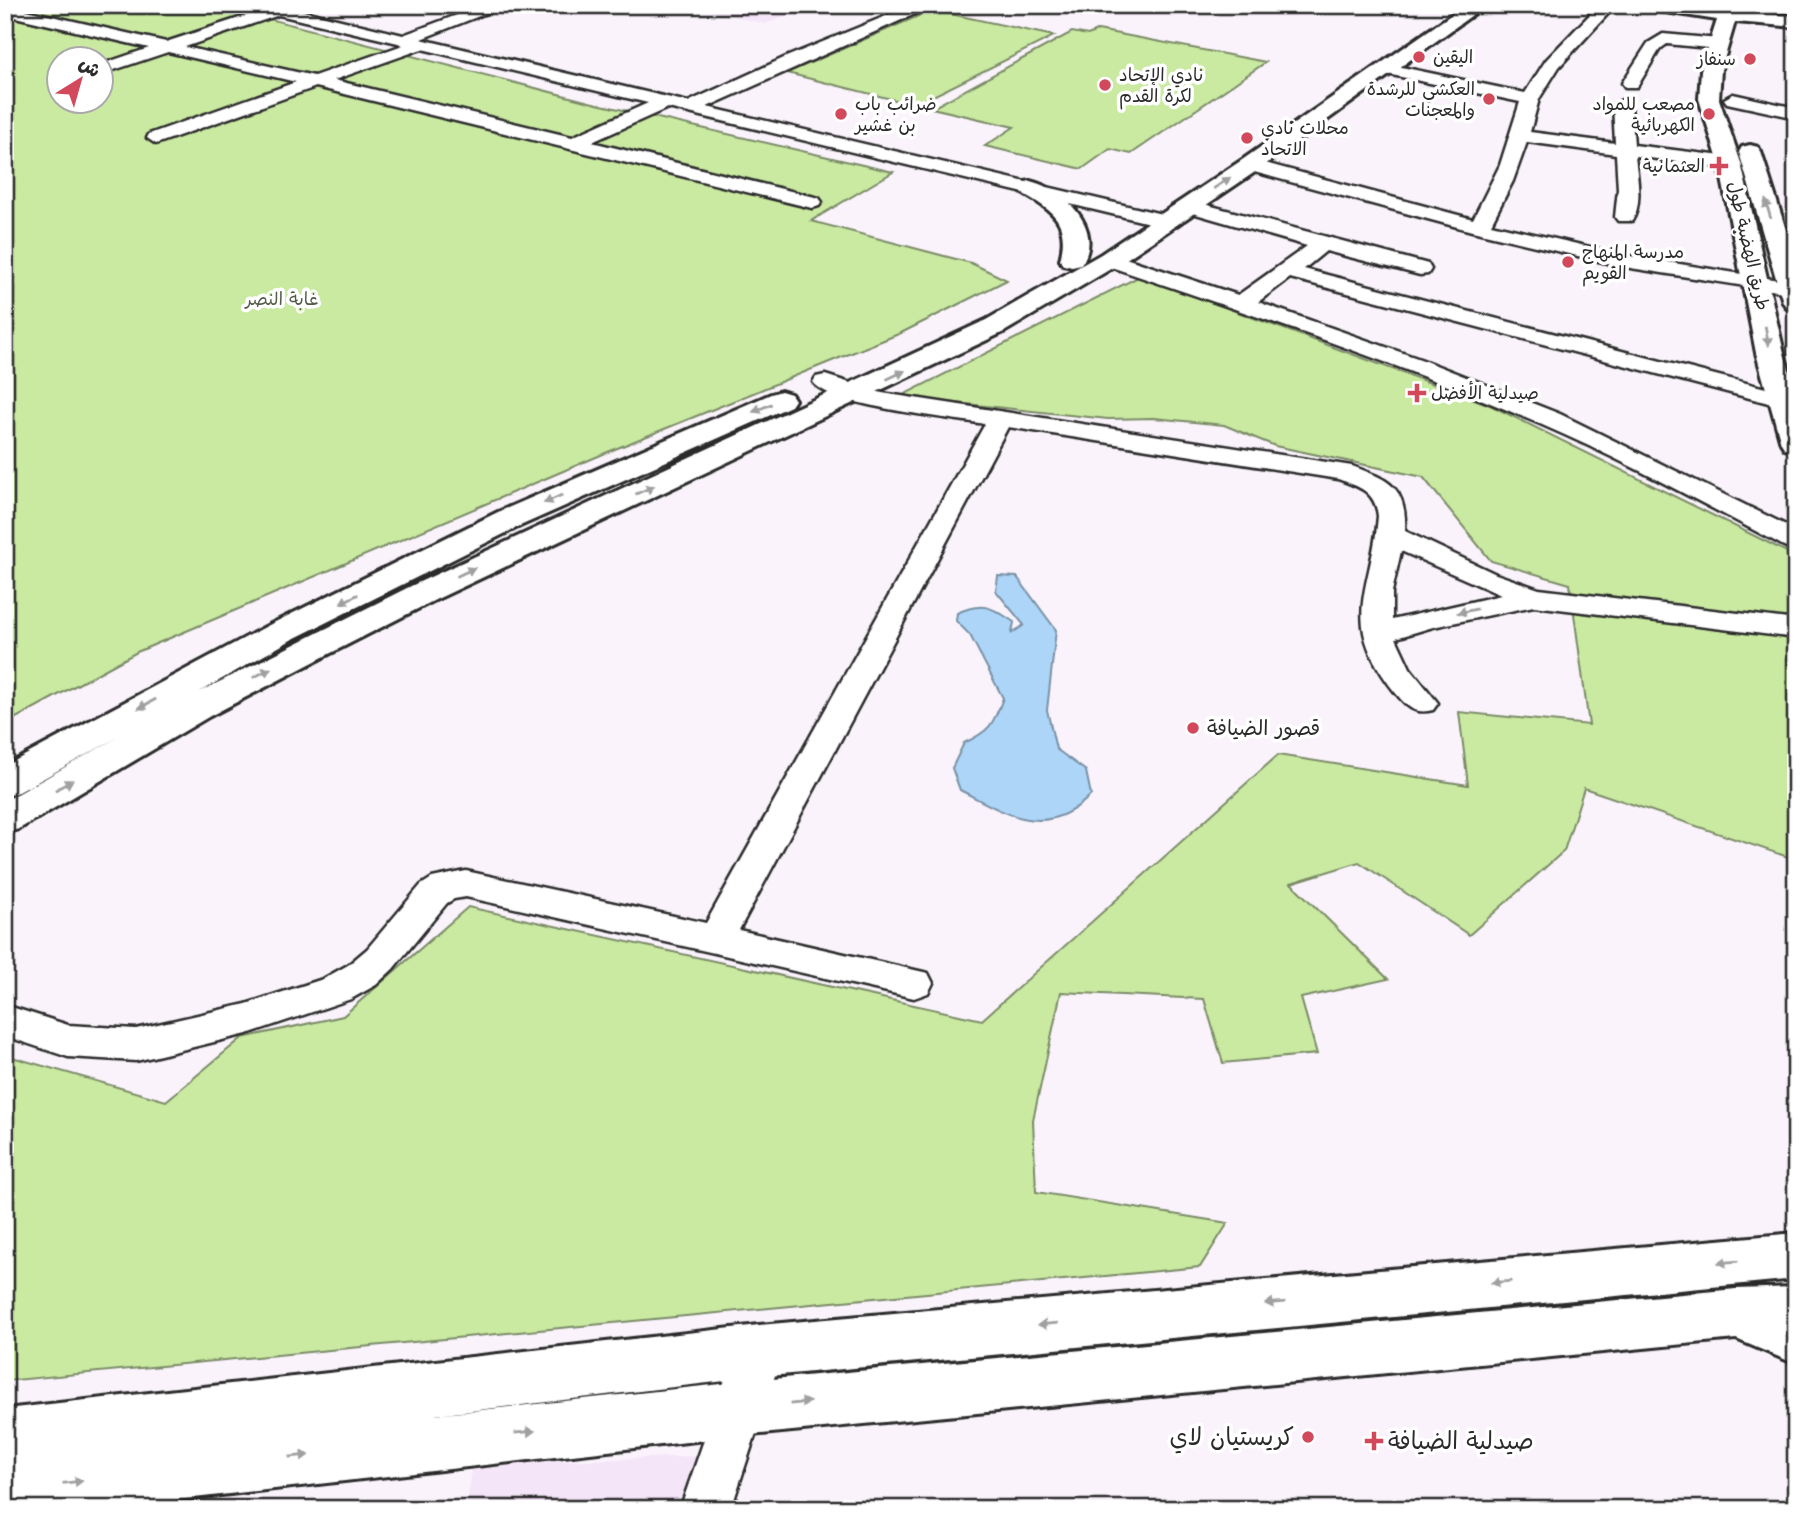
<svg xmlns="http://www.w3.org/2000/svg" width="1801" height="1514" font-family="'Comic Neue','Playpen Sans Arabic',sans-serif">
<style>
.built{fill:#f4e5f8}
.green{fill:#caeaa2;stroke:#7a8a66;stroke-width:2;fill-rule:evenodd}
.water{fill:#add5f7;stroke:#7991a5;stroke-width:2}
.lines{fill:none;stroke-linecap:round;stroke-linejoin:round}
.minor-casing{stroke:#2b2b2b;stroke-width:5}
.major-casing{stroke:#2b2b2b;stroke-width:6}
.highway-casing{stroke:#2b2b2b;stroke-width:6}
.minor{fill:#fff;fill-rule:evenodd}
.major{fill:#fff;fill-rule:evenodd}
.highway{fill:#fff;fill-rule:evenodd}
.oneway{fill:#a0a0a0}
.poi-dot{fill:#d1495b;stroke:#fff;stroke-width:2.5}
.labels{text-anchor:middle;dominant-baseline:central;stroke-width:7;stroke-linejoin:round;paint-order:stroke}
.far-poi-label{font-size:18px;fill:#2b2b2b;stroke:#fff;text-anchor:start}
.far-street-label{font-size:18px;fill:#2b2b2b;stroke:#fff}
.far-park-label{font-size:18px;fill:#535b49;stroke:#fff}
.poi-label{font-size:21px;fill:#2b2b2b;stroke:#fff;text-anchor:start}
.near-poi-label{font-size:24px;fill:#2b2b2b;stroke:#fff;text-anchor:end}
</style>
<rect width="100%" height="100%" fill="#faf3fc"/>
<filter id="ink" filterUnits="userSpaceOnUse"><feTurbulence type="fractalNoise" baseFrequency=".0143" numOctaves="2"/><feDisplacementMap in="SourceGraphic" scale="14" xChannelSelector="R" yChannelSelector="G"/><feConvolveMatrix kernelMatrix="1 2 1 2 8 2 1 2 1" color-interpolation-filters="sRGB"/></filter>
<g filter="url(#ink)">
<g class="built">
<polygon points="685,5 881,5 857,15 811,5 766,24"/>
<polygon points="704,1456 681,1509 466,1509 473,1464"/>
</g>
<g class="green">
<path d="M 5,5 L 215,5 L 597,104 L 893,172 L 811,221 L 971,263 L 1007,280 L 901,333 L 615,449 L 137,652 L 5,724 ZM 60,60 L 102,60 L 102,102 L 60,102 Z"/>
<polygon points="932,10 1054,36 915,105 787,73"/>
<polygon points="1098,30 1266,62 1131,154 1110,149 1082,169 985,146 1014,127 932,108 1072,32 1088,35"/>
<polygon points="1140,276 1490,405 1787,552 1796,593 1796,837 1788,836 1794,859 1584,788 1564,851 1469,935 1359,862 1291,883 1388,979 1301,998 1317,1054 1223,1063 1204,999 1061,992 1033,1120 1036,1192 1228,1223 1200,1267 5,1381 5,1055 166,1101 242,1038 343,1016 468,907 982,1020 1278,755 1468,785 1459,712 1589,725 1570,584 1491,561 1423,477 1275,446 1224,425 1154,418 1108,419 899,397"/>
</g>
<path class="water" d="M 998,576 L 1017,577 L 1056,630 L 1047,710 L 1056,749 L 1086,771 L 1091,795 C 1045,841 1007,814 960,790 L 952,768 L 964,743 C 990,731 993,725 1003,698 L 970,635 L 956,621 L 957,613 C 984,601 991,607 1014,622 L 1012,633 L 1024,625 L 996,591 Z"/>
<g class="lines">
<defs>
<g id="minor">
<path d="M 249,5 L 279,5 L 403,35 L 484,5 L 507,5 L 421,39 L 688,102 L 786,57 L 913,5 L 935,5 L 707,107 L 1166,215 L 1173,217 L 1176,221 L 1173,225 L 1166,227 L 668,108 L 592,142 L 819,198 L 822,202 L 819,206 L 812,208 L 316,87 L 156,144 L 147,138 L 149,134 L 296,82 L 168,52 L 102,74 L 102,64 L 149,48 L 15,17 L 13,14 L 21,9 L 166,42 L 261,11 ZM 279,15 L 398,43 L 403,45 L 314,76 L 185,47 ZM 422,49 L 648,103 L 572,137 L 334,80 Z"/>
<path d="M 1599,5 L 1616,5 L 1559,67 L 1539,99 L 1530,132 L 1615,143 L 1613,105 L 1622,100 L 1631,105 L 1634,145 L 1730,157 L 1740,163 L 1730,169 L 1635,156 C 1637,176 1643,204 1632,221 L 1618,221 L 1615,217 L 1618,189 L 1616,154 L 1527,142 L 1513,181 L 1491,224 L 1624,255 L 1791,282 L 1796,284 L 1796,294 L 1624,267 L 1472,231 L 1243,169 L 1240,165 L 1250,159 L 1473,219 L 1500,165 L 1520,102 L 1387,74 L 1379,69 L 1387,64 L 1525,93 L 1546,60 Z"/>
<polygon points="1744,5 1752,12 1744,17 1727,6"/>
<polygon points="1663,34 1719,39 1727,44 1719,49 1667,44 1660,49 1637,87 1625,87 1622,83 1648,43"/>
<polygon points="1733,94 1796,108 1796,118 1727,103 1724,99"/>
<path d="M 1189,200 L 1428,264 L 1431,269 L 1428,274 L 1420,275 L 1326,251 L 1304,269 L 1793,395 L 1796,399 L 1793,405 L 1784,407 L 1290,278 L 1258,302 L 1423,360 L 1560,414 L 1796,530 L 1796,549 L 1786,547 C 1705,505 1624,460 1540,424 C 1398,362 1249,314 1102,264 L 1099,259 L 1102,254 L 1110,253 L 1238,295 L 1307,246 L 1182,210 L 1179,206 L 1182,202 Z"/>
<path d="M 825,375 L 882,393 L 1352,466 C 1390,480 1407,487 1405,531 L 1496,574 L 1539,589 L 1796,620 L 1796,638 L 1534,606 L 1433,627 L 1396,638 L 1410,668 L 1438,703 L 1433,710 C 1414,715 1406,706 1394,691 C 1338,619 1372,592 1378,516 C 1375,491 1360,487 1338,479 L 1008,427 L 739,930 L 928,973 L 933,983 L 928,993 L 914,998 L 466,897 L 454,899 L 447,903 L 393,969 L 376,985 L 351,999 L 247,1034 L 136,1061 L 68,1057 L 5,1036 L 5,1005 L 68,1025 L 136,1029 L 246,1004 L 323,979 L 348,965 L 367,949 L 421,885 L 432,878 L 466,871 L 706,923 L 985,424 C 952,418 829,406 813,382 L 816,377 ZM 1401,551 L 1501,595 L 1392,620 L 1392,592 Z"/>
<polygon points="759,1329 776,1335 783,1351 731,1509 680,1509 735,1351 742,1335"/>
</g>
<g id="major">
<polygon points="1465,5 1486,5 1258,170 1119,264 1004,332 437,599 329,654 210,716 19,829 5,833 5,801 120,736 19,792 5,796 5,766 267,626 498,512 771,394 781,391 791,394 795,400 791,406 520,526 291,640 199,692 413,585 986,320 1101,254 1242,160"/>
<path d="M 1030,181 C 1064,189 1106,229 1081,265 L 1072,267 L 1063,265 L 1060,260 C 1070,221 1053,211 1022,193 L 1019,188 L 1022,183 Z"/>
<polygon points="1796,1233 1796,1279 759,1377 435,1415 740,1382 1736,1289 1796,1287 1796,1337 1736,1339 740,1436 98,1509 5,1509 5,1409 759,1325"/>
</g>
<g id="highway">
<polygon points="1644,5 1690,5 1721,10 1729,6 1735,7 1738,12 1796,16 1796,27 1735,22 1721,70 1719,99 1741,163 1784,353 1796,393 1796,452 1785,449 1781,443 1756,353 1719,163 1699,99 1701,70 1717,20 1653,10"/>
<polygon points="1750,145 1758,147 1761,152 1796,261 1796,310 1787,308 1783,302 1739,152 1742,147"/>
<polygon points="1736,1289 1796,1313 1796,1364 1717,1331 1709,1314 1717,1297"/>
</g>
</defs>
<use href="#minor" class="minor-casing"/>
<use href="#major" class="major-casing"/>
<use href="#highway" class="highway-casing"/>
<use href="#minor" class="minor"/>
<use href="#major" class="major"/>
<use href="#highway" class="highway"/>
</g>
<defs><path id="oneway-solid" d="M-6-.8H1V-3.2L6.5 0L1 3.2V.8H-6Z" transform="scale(1.75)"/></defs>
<g class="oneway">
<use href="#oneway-solid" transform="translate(1222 183) rotate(-34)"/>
<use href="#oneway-solid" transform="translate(1768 209) rotate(-106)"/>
<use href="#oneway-solid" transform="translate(1767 336) rotate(80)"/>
<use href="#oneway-solid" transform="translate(896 375) rotate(-25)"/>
<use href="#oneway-solid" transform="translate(762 408) rotate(157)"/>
<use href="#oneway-solid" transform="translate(645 490) rotate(-24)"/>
<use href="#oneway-solid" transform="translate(553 499) rotate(156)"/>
<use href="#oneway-solid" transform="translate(466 572) rotate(-25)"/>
<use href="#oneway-solid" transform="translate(349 599) rotate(153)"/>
<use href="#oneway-solid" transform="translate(1467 611) rotate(168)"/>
<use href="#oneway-solid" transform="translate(262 673) rotate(-27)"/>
<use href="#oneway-solid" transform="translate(147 704) rotate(151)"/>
<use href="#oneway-solid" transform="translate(64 785) rotate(-30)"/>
<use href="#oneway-solid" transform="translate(1728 1262) rotate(175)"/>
<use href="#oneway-solid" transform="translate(1501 1282) rotate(175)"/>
<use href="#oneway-solid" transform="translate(1275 1303) rotate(175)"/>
<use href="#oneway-solid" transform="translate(1048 1324) rotate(175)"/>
<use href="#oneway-solid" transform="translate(800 1403) rotate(-6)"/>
<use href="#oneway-solid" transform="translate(525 1432) rotate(-6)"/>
<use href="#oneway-solid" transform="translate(299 1456) rotate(-6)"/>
<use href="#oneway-solid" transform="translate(73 1482) rotate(-7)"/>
</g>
</g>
<g class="poi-dot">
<circle cx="1419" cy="57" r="7"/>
<circle cx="1750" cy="59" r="7"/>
<circle cx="1105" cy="85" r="7"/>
<circle cx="1489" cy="99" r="7"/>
<circle cx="841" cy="114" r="7"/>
<circle cx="1709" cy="114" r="7"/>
<circle cx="1247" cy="138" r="7"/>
<path d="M1715.5 155.5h7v7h7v7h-7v7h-7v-7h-7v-7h7z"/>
<circle cx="1568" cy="262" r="7"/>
<path d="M1413.5 382.5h7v7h7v7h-7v7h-7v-7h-7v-7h7z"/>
<circle cx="1193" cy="728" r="7"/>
<circle cx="1308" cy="1437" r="7"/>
<path d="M1370.5 1430.5h7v7h7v7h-7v7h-7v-7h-7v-7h7z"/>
</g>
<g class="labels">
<g class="far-poi-label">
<text x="1433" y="57">اليقين</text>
<text x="1736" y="59" text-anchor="end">سنفاز</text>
<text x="1119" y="75">نادي الإتحاد<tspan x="1119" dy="21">لكرة القدم</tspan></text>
<text x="1475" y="89" text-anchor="end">العكشي للرشدة<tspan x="1475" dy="21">والمعجنات</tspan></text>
<text x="855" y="104">ضرائب باب<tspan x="855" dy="21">بن غشير</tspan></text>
<text x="1695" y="104" text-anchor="end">مصعب للمواد<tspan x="1695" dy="21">الكهربائية</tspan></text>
<text x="1261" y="128">محلات نادي<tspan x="1261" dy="21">الاتحاد</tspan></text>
<text x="1705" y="166" text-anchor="end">العثمانية</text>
<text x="1582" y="252">مدرسة المنهاج<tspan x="1582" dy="21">القويم</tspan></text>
<text x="1431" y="393">صيدلية الأفضل</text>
</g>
<g class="far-street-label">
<text transform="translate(1748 246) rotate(77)">طريق الهضبة طول</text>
</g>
<g class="far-park-label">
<text x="282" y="299">غابة النصر</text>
</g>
<g class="poi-label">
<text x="1207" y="728">قصور الضيافة</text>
</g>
<g class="near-poi-label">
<text x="1294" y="1437">كريستيان لاي</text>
<text x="1388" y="1441" text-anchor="start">صيدلية الضيافة</text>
</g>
</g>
<rect width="1801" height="1514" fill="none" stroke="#fff" stroke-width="28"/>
<rect x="14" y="14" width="1773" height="1486" fill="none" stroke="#2b2b2b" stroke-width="2.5" filter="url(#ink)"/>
<g transform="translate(80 80) rotate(37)"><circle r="33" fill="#ffffff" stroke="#aaaaaa" stroke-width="2"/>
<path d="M0-5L12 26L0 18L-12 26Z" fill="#d1495b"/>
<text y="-10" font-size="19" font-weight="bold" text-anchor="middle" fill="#2b2b2b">ش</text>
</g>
</svg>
